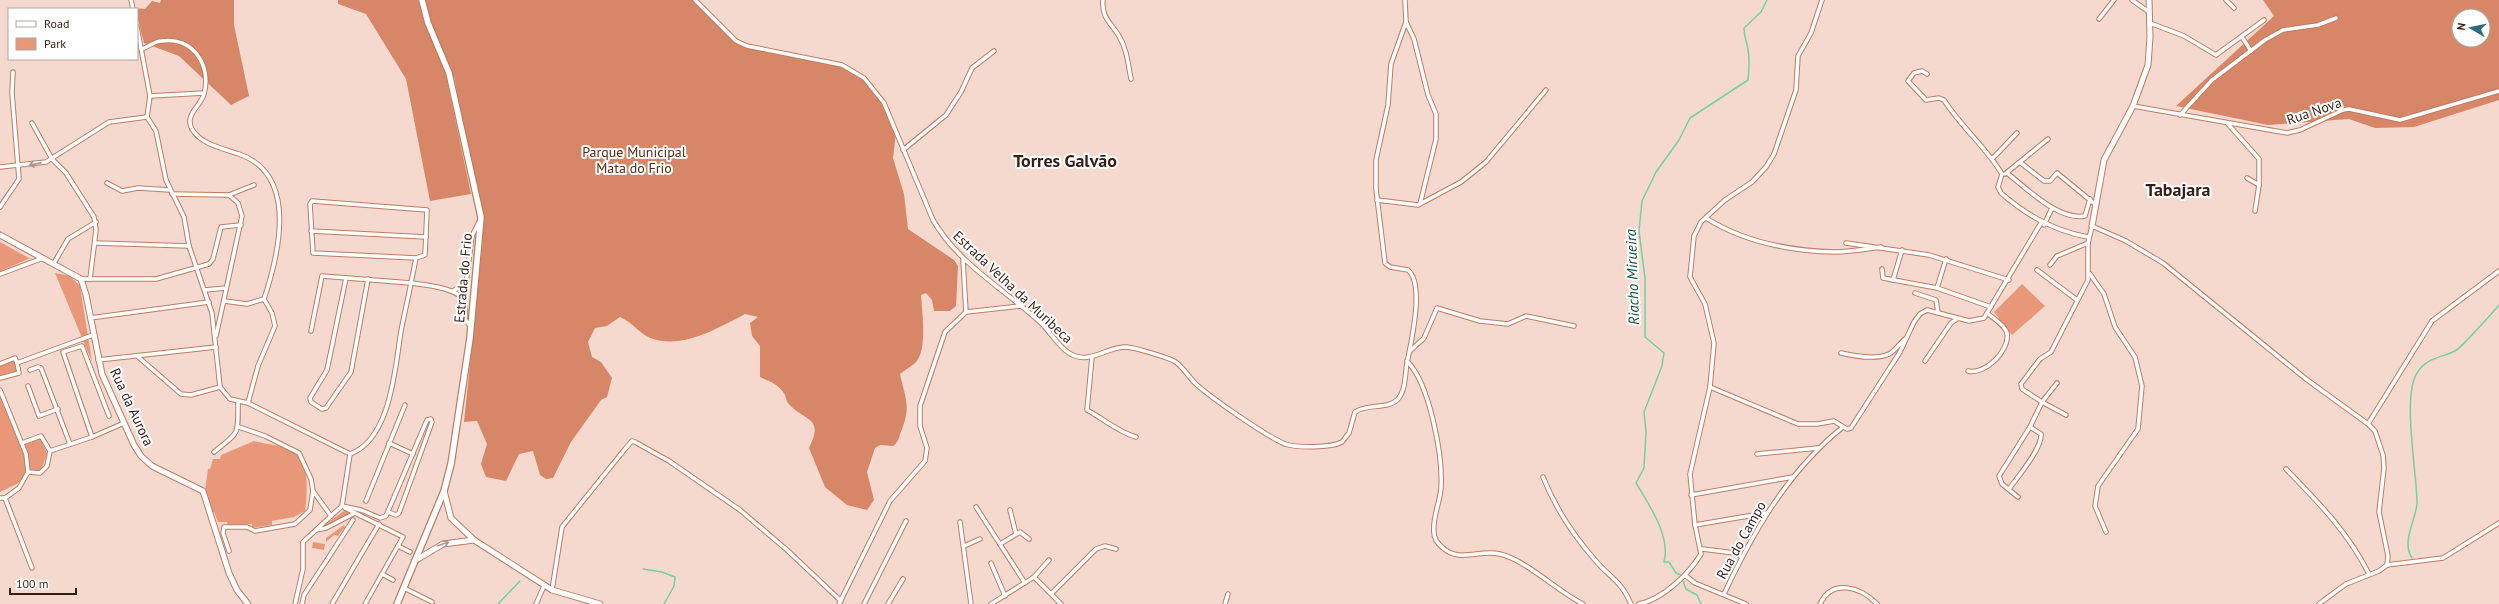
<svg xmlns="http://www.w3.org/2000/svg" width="2499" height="604" font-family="'PT Sans',sans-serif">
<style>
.green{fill:#e89879}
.forest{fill:#d78768;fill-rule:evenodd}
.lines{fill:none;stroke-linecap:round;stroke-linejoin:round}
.stream{stroke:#75d0a4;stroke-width:1.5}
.street-casing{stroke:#bc7c63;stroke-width:5.5}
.secondary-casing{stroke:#bc7c63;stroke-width:7}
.primary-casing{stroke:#bc7c63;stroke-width:8}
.street{stroke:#fff;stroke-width:3.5}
.secondary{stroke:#fff;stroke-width:5}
.primary{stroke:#fff;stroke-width:5.5}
.oneway{stroke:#a59a95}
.labels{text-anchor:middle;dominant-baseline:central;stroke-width:4;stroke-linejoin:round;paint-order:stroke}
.street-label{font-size:14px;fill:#371e14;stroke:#fff}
.park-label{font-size:14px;fill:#5d2a14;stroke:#fff}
.water-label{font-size:15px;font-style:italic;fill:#0d563a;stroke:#fff}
.district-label{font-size:18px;font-weight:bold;fill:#371e14;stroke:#fff}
</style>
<rect width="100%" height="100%" fill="#f6d9ce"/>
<g class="green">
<polygon points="0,242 29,258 31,258 0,271"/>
<polygon points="55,273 70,276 80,286 92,362"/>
<polygon points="2022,284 2045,306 2012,335 1994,312"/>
<polygon points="15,358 20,372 0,378 0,364"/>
<polygon points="0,390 21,443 40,435 47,454 40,473 28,472 17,484 0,492"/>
<path d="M 254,441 C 263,444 289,446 296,452 C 310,464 307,496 305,511 L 294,517 L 272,521 L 272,525 L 252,528 L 252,524 L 228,525 L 227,522 L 218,522 L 214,512 L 212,513 L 205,491 L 208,469 L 210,469 L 213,459 L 220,459 L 221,455 Z"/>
<polygon points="345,510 349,513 332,524 322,527"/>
<polygon points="344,525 345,527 338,536 334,535 326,542 326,538"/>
<polygon points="313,542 325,544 324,550 312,548"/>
</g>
<g class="forest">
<polygon points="161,0 234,0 234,25 249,96 231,105 179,56 144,43 135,8 145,9 152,1 160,3"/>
<polygon points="338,0 418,0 432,41 445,71 471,194 430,201 406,79 366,14 338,4"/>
<path d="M 421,0 L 694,0 L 740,43 L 835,62 L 863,76 L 882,100 L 896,133 L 893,158 L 904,194 L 908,229 L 954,260 L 958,266 L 956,306 L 950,311 L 934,311 L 932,300 L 926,293 L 921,295 C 922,311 928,351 915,363 C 911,367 904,370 900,374 C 905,397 911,406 902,429 C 899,436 899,442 893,446 L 880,445 L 875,448 L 867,472 L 874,500 L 867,510 L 847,505 L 825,487 L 809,448 C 825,416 804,422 788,403 C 786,401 786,397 785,395 C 779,384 770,382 760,377 L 760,346 L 752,336 L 750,323 L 758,317 L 745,314 C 718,328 682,350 650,338 C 639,333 632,322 620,317 L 607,326 L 595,328 L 588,342 L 592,357 L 601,362 L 612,378 L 607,397 L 601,400 L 571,442 L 553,478 L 546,479 L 540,475 L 533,451 L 519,454 L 506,481 L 486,477 L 481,464 L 487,444 L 477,421 L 464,422 L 483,239 L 482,211 L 454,77 L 444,63 Z"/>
<path d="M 2263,0 L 2499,0 L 2499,100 L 2414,127 L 2375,128 L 2349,119 L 2268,125 L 2176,106 L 2274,16 ZM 2459,16 L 2483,16 L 2483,40 L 2459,40 Z"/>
</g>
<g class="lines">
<g class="stream">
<path d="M 2412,558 C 2401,542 2416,520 2417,503 C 2417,473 2402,397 2417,373 C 2427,357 2441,358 2455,351 C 2461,348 2494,311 2499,305"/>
<polyline points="643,569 662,572 675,577 674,586 664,604"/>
<path d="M 1681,575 L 1676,573 L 1669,562 L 1664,562 C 1671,536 1649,505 1636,483 L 1644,468 L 1646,432 L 1644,412 L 1662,366 L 1664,353 L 1645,337 L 1645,278 L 1639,231 L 1642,201 L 1656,172 L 1679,140 L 1690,118 L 1748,80 C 1749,70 1750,61 1748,50 C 1747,42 1744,37 1744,28 L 1761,12 L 1767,0"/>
<polyline points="1683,581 1686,589 1697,595 1701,604"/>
<polyline points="498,604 520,581"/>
</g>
<defs>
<g id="street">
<polyline points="131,0 133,9"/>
<path d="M 695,0 L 736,41 L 747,46 L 842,65 L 864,78 L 884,103 L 933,220 C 959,265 1005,289 1042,324 C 1051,333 1058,346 1069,353 C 1089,366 1107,346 1127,347 C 1136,348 1166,357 1174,361 C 1183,366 1189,378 1197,385 C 1213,399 1266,436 1285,444 C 1297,448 1331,448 1342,442 L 1349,433 L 1355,412 C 1367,403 1388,410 1398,399 C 1406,390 1405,373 1407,363 C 1411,343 1425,284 1408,270 L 1390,267 L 1385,263 L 1376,189 L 1376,160 L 1388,105 L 1391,64 L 1406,22 L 1405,0"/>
<path d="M 1103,0 C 1101,17 1111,23 1119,36 C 1127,49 1128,64 1131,79"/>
<polyline points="2132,0 2149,12"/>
<polyline points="2226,0 2234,8"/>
<polyline points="2099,19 2114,0"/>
<polyline points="1406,22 1414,39 1428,95 1436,114 1436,139 1420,204"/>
<polyline points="2150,23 2184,36 2216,55 2264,20"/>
<polyline points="137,27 150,96 147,117"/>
<polyline points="2242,37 2251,51"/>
<path d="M 142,49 C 148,47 155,41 161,41 C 193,36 212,66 204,94 C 201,106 184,115 192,129 C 200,144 224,149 239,154 C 299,175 279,254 264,299"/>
<path d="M 1927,74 L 1922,71 L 1914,73 L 1908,81 L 1926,100 L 1939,98 L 1944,100 C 1961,127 1986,147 2002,174"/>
<polyline points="150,96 204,93"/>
<polyline points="2133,106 2287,133 2300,130 2343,110 2349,109 2400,120 2499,91"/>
<polyline points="2180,115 2212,80 2265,40 2283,30 2318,25 2336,18"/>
<polyline points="147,117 156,131 166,180 184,217 189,246 212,313 220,387"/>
<polyline points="32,123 52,159 66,173 94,217 96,230 90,279 81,279"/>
<polyline points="2228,124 2259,159 2259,185 2255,211"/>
<polyline points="903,150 946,115 961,92 972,68 994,51"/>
<polyline points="1993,158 2017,133"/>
<polyline points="2021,163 2044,181 2050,181 2057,173 2096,205"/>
<polyline points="0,167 46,162 109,122 147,117"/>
<path d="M 2007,173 C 2026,188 2059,221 2085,216 L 2090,199"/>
<path d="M 2002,174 L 1998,187 L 2001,193 C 2027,216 2054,231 2088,237"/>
<polyline points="2005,174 2048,139"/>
<polyline points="2247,178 2259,185"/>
<polyline points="107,183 122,191 138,188 170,190"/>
<polyline points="172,194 229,195 238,203 242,216 216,336"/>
<polyline points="229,195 254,185"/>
<polyline points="1377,200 1418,205 1461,182 1486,162 1546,90"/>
<polygon points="312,201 427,210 425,255 416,258 313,253 310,204"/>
<polyline points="0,207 19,179 12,93 13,72"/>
<path d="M 1706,218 C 1744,242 1791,251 1835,252 C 1851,252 1866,249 1881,247"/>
<polyline points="2044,225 2052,208"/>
<polyline points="311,231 426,237"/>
<polyline points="95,243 189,246"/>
<polyline points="1846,243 1929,255 2009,280"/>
<polyline points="963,260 966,312"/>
<polyline points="54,263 68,239 96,222"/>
<polyline points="2050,265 2057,256 2088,243"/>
<polyline points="1882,269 1883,278 1937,288 1991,307"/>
<polyline points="2037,270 2077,300"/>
<polyline points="0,274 43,258"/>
<polyline points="2090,274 2104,294 2115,327 2135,357 2142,386 2138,429 2098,486 2095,506 2106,532"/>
<polyline points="346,278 327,370 310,398 311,402 322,409 326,408 351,372 368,279"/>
<polyline points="90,279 156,279 209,264 213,259 221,227 241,225"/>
<polyline points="1893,280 1902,250"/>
<polyline points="1937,288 1946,259"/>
<polyline points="205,290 226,288"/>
<polyline points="453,291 466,283 472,236 479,222"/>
<polyline points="1915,293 1936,300 1938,313"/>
<polyline points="224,301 247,304 264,299"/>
<polyline points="90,318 209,302"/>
<polyline points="311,331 322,276 411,283 416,258"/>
<polyline points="1410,351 1424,338 1437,308 1480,321 1508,324 1526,316 1574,326"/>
<path d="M 1841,353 C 1854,356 1876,360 1889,354 C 1895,351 1900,343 1905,339"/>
<polyline points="137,356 181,394 191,395 220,387"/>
<path d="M 1092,357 L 1087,410 C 1104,419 1118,432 1136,437"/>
<polyline points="98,360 216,347"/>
<path d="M 1407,361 C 1430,384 1443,457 1441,488 C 1440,503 1432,518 1434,533 C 1434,539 1438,544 1443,548 C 1459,563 1481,549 1500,554 C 1526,560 1557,591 1583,604"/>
<polyline points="1925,361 1951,323 1957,319"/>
<polyline points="0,364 15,358 17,363"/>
<polyline points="30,370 38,367 41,368 70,444"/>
<path d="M 1968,371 C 1985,375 2010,351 2007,333 C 2005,325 1993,318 1987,313"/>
<polyline points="0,378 19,373 17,363 93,335"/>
<polyline points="2057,383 2042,402 2066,415"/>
<polyline points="28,386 39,416 58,409"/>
<polyline points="220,387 230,399 248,403 350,454"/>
<polyline points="1710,387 1798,424 1817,424 1834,421 1847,429 1851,428 1900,352 1914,322 1920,314 1927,310 1969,321 1984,318 2041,223"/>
<polyline points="0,390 26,454 28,472 19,488 5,498 0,498"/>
<polyline points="248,403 258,366 275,326 272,313 264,299"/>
<polyline points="2368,424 2432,321 2499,271"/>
<polyline points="239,427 265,436 299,453 311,479 313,491 331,516 303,542 303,569 295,604"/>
<polyline points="92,437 63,352 82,346 109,416"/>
<polyline points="22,443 41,436 50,451 92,437 124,423"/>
<polyline points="389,443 413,454"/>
<path d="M 214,452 C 240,431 238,436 238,402"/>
<polyline points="1757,454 1818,448"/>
<path d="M 2286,469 C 2318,502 2348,532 2369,574"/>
<polyline points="28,472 40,473 47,466 50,451"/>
<path d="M 1543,477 C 1555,507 1573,535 1595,560 C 1611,579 1620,579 1631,604"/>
<path d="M 2009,489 C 2017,478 2043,447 2041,434 L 2030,427"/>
<polyline points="1691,495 1793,477"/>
<polyline points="2018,497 2002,484 1999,476 2030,427 2042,402 2022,389 2021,384 2040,359 2051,352 2088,280 2088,243 2092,226 2126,241 2163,263 2306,379 2368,424 2375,431 2383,455 2384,468 2379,512 2388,556 2387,565 2379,571 2346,584 2319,604"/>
<polyline points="5,498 32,568"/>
<polyline points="366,501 405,405"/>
<polyline points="342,506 361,510 380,518 386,516 427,420 431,419 432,422 399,513 396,515 388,512"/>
<polyline points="976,507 1025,583"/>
<polyline points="345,508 403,537 365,604"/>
<polyline points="1010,510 1016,534"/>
<path d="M 331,516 L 342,506 L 350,454 C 391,439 395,368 401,331 C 404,315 408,299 411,283 C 424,285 462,288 465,303 C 466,308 465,314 465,319 L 470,326"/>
<polyline points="960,522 971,604"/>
<polyline points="1695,525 1766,513"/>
<polyline points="316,530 326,528 355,513"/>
<polyline points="1000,544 1020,532 1029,539"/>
<polyline points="398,546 410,552"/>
<polyline points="964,546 980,539"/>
<polyline points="1702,549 1735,553 1742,557"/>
<polyline points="229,551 223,533 224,527 247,527 255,531 295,524 310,510 313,491"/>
<polyline points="991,563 1005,596"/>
<polyline points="2387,565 2443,558 2499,523"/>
<polyline points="382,574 393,580"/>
<polyline points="1686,576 1695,583 1746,604"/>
<polyline points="1034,577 1049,560"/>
<polyline points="404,588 432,602"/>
<polyline points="552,590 562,527 625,449 632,441 635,442 669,461 740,510 787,550 841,601"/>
<polyline points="1052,593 1096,549 1105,546 1116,549"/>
<path d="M 1724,594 C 1753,532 1788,471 1843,427"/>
<polyline points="302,604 304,595 353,520"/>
<polyline points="332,604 379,524"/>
<polyline points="536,604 544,586"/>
<polyline points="839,604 890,501 925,461 927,448 920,426 920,406 945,332 966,312 1021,306"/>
<polyline points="864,604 906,521"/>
<polyline points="888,604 903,579"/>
<polyline points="991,604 1034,577 1061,604"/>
<polyline points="1225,604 1228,594"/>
<path d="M 1639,604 C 1663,599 1689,574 1701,554 L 1695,525 L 1690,474 L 1710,387 L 1714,343 L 1705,304 L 1690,277 L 1694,236 L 1701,222 L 1725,200 L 1752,182 L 1766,167 L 1774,154 L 1796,90 L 1798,56 L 1811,33 L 1822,0"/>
<path d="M 1820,604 C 1832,578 1861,587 1877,604"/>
</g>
<g id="secondary">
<polyline points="2092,226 2104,160 2133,106 2148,65 2150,37 2149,0"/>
<polyline points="0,235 81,279 86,295 102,374 134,445 141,456 152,466 203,491 229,573 237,590 248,604"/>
<polyline points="444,491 451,518 474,540 552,590 600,604"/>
<polyline points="416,560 443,544 474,540"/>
</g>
<polyline id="primary" points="397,604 444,491 451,464 470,338 481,217 449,73 428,23 422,0"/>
</defs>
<use href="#street" class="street-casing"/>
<use href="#secondary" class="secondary-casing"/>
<use href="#primary" class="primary-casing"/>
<use href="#street" class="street"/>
<use href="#secondary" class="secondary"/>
<use href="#primary" class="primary"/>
</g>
<defs><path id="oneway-shaft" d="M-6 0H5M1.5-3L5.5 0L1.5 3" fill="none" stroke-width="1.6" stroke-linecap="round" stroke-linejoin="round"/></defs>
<g class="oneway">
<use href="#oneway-shaft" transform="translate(35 164) rotate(169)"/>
<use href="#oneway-shaft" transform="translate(443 544) rotate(-18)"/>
</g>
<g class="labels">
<g class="street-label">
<text transform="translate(2314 111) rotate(-19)">Rua Nova</text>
<text transform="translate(463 278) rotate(-85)">Estrada do Frio</text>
<text transform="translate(1013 287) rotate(43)">Estrada Velha da Muribeca</text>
<text transform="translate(132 407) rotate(65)">Rua da Aurora</text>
<text transform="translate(1741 540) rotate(-61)">Rua do Campo</text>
</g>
<g class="park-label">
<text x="634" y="152">Parque Municipal<tspan x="634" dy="16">Mata do Frio</tspan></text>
</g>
<g class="water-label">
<text transform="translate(1632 277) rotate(-92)">Riacho Mirueira</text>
</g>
<g class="district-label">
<text x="1065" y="160">Torres Galvão</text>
<text x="2178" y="189">Tabajara</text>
</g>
</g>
<rect x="8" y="8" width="130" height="52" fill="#ffffff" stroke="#afa5a1"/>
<rect x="16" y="21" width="20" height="6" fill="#ffffff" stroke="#afa5a1"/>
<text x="44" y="28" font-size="12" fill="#371e14">Road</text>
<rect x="16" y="38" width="20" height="12" fill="#e89879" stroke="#afa5a1"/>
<text x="44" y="48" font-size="12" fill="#371e14">Park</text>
<g transform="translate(2471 28) rotate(279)"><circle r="19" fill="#ffffff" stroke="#afa5a1"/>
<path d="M0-3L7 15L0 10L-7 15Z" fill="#2c6c80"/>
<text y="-6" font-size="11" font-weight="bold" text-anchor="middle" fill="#371e14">N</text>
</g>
<path d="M10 588v6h66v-6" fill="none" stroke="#371e14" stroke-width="2"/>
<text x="16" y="588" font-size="12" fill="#371e14" stroke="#ffffff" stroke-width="3" paint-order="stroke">100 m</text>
</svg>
